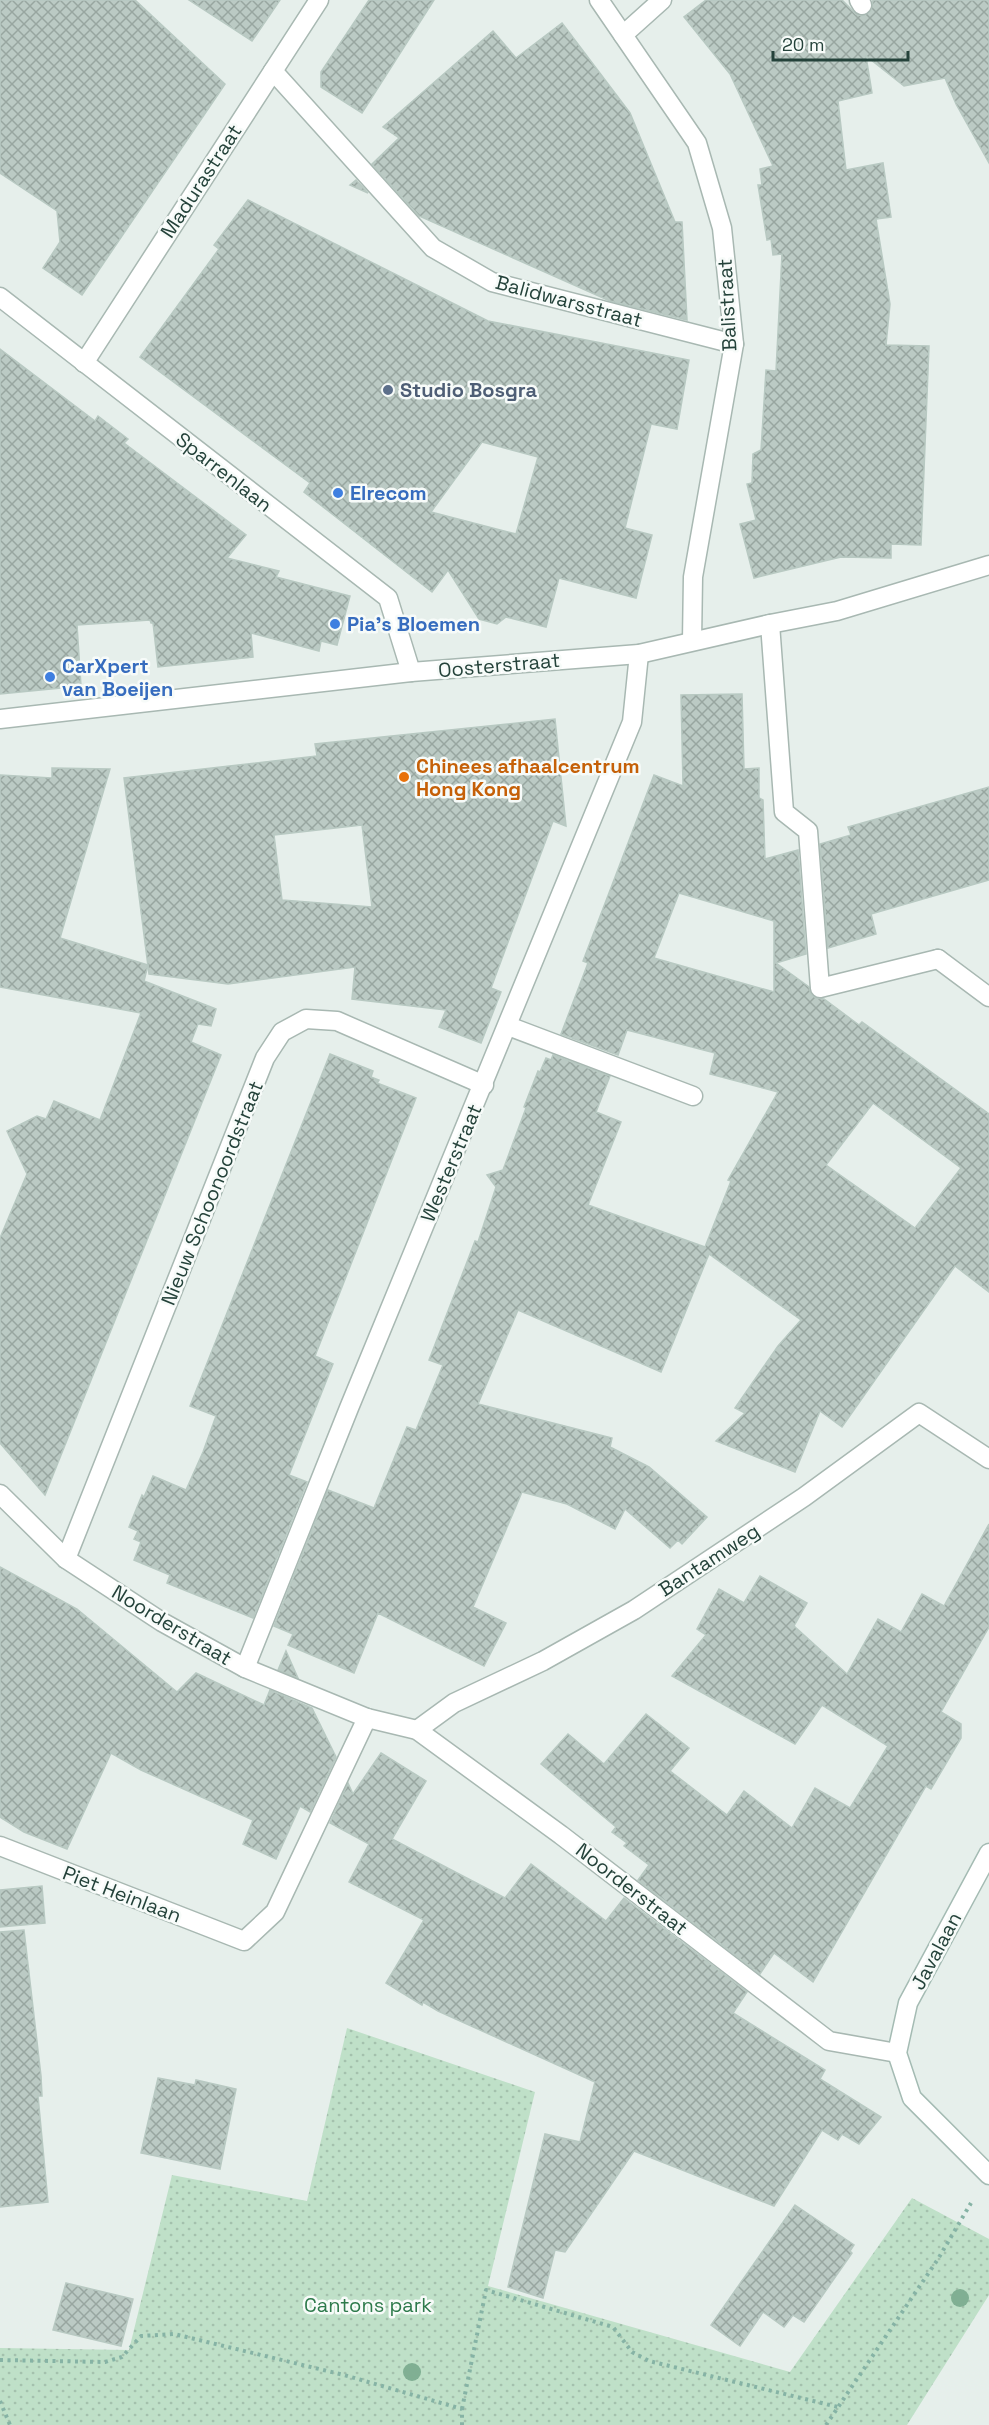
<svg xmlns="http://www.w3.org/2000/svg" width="989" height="2425" font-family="'Space Grotesk',sans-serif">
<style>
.park{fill:url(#park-dots)}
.building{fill:url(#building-cross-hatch);stroke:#b8c9c2;stroke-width:1.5;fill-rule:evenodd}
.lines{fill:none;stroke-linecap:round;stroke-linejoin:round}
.service-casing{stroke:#a8b8b2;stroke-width:21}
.minor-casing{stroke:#a8b8b2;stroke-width:21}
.secondary-casing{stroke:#a4bbb3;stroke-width:21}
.path{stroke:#86b3a5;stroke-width:4;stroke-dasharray:3 4.5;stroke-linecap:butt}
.service{stroke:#fff;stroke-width:18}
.minor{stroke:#fff;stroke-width:18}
.secondary{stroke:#fff;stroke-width:18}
.tree{fill:#80af93}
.service-dot{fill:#5c6f8a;stroke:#f7fbf9;stroke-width:2}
.shop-dot{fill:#3f7fe0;stroke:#f7fbf9;stroke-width:2}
.food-dot{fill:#e8710a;stroke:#f7fbf9;stroke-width:2}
.labels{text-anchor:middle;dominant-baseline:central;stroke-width:5;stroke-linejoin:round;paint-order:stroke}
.street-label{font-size:20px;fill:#24423a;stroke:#f7fbf9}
.service-label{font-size:20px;font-weight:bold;fill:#4e5e75;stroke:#f7fbf9;text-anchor:start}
.shop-label{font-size:20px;font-weight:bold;fill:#366cbe;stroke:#f7fbf9;text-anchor:start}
.food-label{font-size:20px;font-weight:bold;fill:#c56008;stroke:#f7fbf9;text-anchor:start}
.park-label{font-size:20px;fill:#2d7a4b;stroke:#f7fbf9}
</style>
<defs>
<pattern id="park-dots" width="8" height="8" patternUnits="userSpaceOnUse" patternTransform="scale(1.5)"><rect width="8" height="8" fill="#bfe0c8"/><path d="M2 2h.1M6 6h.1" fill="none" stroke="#a4c1ad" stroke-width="1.8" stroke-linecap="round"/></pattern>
<pattern id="building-cross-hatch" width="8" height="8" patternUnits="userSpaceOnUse" patternTransform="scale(1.5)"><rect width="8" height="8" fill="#bbcac4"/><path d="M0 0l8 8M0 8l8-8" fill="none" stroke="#98a6a0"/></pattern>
</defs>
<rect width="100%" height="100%" fill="#e6efeb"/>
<polygon class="park" points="347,2028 535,2092 488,2286 790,2372 912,2198 989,2239 989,2295 907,2425 0,2425 0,2348 129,2350 172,2175 307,2201"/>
<g class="building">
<polygon points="0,0 135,0 225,84 82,295 43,268 60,242 57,211 0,173"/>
<polygon points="189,0 280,0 252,41"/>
<polygon points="369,0 434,0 362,113 321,87 321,72"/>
<polygon points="706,0 842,0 856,14 862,16 871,11 873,0 989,0 989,163 956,104 945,78 904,86 866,56 872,93 838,101 846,170 883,163 891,217 876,219 890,304 886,345 929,346 921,545 891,544 891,558 841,557 754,578 740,524 756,520 747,484 752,483 753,454 761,450 766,370 776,371 782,254 773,255 771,239 767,240 758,185 762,185 760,169 773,166 730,74 684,17"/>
<polygon points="562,23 630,113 675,222 682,222 687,320 610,301 419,216 372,164 399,138 383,127 493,31 516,58"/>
<polygon points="356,180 368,193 350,185"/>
<path d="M 248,200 L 488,321 L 689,360 L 677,429 L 651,424 L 625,528 L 652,535 L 636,598 L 559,578 L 546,627 L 506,617 L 497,624 L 479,619 L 448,570 L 432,592 L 304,492 L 310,483 L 140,357 L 219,249 L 214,245 ZM 482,442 L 538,457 L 516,534 L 431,512 Z"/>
<polygon points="0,349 95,421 98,416 128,439 124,443 246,535 227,558 279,571 276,577 350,596 337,645 321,641 319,651 251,633 253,657 158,667 153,623 151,623 150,620 77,625 81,686 0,694"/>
<path d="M 742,694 L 744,769 L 759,768 L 759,798 L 763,800 L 765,859 L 798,850 L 806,954 L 776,963 L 809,987 L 811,994 L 816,998 L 824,999 L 859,1025 L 862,1022 L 989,1114 L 989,1292 L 955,1266 L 842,1427 L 820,1411 L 795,1472 L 716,1441 L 745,1413 L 735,1408 L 778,1346 L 801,1320 L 709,1254 L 661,1372 L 518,1310 L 478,1404 L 612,1438 L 610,1447 L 649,1467 L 707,1517 L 682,1544 L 678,1540 L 670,1548 L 625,1509 L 615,1529 L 567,1504 L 522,1492 L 473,1607 L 506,1623 L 484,1666 L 378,1613 L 354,1673 L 288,1645 L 293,1634 L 274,1626 L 328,1490 L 374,1508 L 407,1427 L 416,1430 L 443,1365 L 429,1360 L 467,1262 L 475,1241 L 478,1242 L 496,1187 L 487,1175 L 503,1170 L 526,1108 L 524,1107 L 538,1071 L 540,1072 L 546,1058 L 551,1060 L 553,1055 L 610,1076 L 596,1112 L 621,1122 L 588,1205 L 705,1247 L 731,1181 L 728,1180 L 778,1092 L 710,1074 L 715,1053 L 627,1030 L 618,1055 L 561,1034 L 588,963 L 583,961 L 654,775 L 683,786 L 681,695 ZM 679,893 L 774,921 L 774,992 L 654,958 ZM 873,1103 L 961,1168 L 915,1228 L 826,1165 Z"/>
<path d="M 555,719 L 566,826 L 553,821 L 491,988 L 501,992 L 481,1043 L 439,1027 L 446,1010 L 352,999 L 355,967 L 228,984 L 149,974 L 124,778 L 317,756 L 315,744 ZM 362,825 L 372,907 L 282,900 L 274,835 Z"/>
<polygon points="52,768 110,769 60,938 148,965 144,981 216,1009 211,1026 198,1024 191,1042 221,1055 45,1495 0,1443 0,1238 27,1174 7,1131 37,1116 46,1119 54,1101 100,1120 141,1013 0,987 0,775 52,778"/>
<polygon points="989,787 989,880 871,914 876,934 828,948 820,844 851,835 848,827"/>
<polygon points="330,1054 373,1071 371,1077 379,1080 377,1083 416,1098 315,1356 333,1364 289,1475 307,1482 253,1618 167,1583 170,1575 134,1560 141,1542 134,1539 138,1531 129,1527 142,1495 144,1497 153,1476 186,1490 203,1452 216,1416 190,1406"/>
<polygon points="989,1524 989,1627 941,1712 961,1724 961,1738 931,1789 926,1786 813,1982 774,1953 760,1974 638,1880 649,1865 624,1846 627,1843 612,1832 616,1827 541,1764 568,1734 604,1764 646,1714 689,1748 670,1771 727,1815 744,1791 792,1828 815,1788 850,1808 888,1746 822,1705 795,1744 672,1676 706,1635 697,1629 719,1589 744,1603 760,1576 807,1603 794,1626 847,1674 878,1619 901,1632 922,1594 944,1606"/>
<polygon points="0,1567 77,1609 177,1692 196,1673 264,1705 270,1690 312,1708 336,1757 310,1812 300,1806 276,1859 243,1844 253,1820 141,1770 111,1753 67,1849 24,1832 0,1817"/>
<polygon points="286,1651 298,1678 278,1670"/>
<polygon points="381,1753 426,1781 392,1839 505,1898 531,1864 606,1921 624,1898 747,1992 733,2013 825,2070 820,2079 881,2117 859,2144 842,2134 838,2140 822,2130 774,2206 634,2151 565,2252 555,2250 543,2298 508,2287 545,2134 580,2142 595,2082 438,2011 423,2002 422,2005 386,1983 424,1920 349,1882 369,1844 330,1823 348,1783 353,1794"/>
<polygon points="42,1886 45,1923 0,1927 0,1890"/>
<polygon points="24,1930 41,2076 42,2096 38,2096 48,2202 0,2207 0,1932"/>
<polygon points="158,2078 195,2085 196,2080 236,2089 220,2169 141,2153"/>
<polygon points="795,2205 854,2245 850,2251 852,2253 804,2322 793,2315 784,2327 763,2312 740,2346 711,2325"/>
<polygon points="66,2283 133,2299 121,2346 53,2330"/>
</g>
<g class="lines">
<defs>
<g id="service">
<polyline points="859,0 862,5"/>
<polyline points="623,35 662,0"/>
<polyline points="770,624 784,812 808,831 820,988 938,959"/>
<polyline points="508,1026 693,1096"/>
</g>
<g id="minor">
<polyline points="599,0 697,143 722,228 734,344 693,577 692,641"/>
<polyline points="273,71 433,248 492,282 734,344"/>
<polyline points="0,297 388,598 411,672"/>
<polyline points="84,363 319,0"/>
<polyline points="0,719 411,672 639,654 770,624 837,611 989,565"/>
<polyline points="938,959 989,997"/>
<polyline points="0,1494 66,1559 162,1622 245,1668 367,1718 417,1730 561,1835 829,2041 897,2053"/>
<polyline points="66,1559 265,1058 282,1032 306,1019 337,1021 484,1085"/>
<polyline points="245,1668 349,1408 632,722 639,654"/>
<polyline points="417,1730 454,1703 543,1661 634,1610 804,1497 919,1413 989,1459"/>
<polyline points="0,1846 244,1941 275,1912 367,1718"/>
</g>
<polyline id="secondary" points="989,1853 908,2003 897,2053 912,2098 989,2175"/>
</defs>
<use href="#service" class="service-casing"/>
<use href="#minor" class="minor-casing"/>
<use href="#secondary" class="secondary-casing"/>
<g class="path">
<polyline points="0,2360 105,2362 122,2357 141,2336 174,2334 344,2375 462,2409 462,2425"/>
<polyline points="0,2401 10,2425"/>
<polyline points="462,2409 486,2290 613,2327 632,2352 649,2361 838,2407"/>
<polyline points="826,2425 938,2259 971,2203"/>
</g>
<use href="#service" class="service"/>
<use href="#minor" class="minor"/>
<use href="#secondary" class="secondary"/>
</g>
<g class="tree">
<circle cx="960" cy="2298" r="9"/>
<circle cx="412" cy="2372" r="9"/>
</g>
<circle class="service-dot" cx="388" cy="390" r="6"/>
<g class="shop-dot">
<circle cx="338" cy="493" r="6"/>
<circle cx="335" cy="624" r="6"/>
<circle cx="50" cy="677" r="6"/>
</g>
<circle class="food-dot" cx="404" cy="777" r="6"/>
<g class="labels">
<g class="street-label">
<text transform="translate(201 181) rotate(-57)">Madurastraat</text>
<text transform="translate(569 301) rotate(15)">Balidwarsstraat</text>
<text transform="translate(727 305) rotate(-93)">Balistraat</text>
<text transform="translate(224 472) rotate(38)">Sparrenlaan</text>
<text transform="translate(499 665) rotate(-5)">Oosterstraat</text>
<text transform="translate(451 1163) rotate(-67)">Westerstraat</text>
<text transform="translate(212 1193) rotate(-68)">Nieuw Schoonoordstraat</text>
<text transform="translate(709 1560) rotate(-33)">Bantamweg</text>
<text transform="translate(172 1625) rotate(31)">Noorderstraat</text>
<text transform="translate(632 1889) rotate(38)">Noorderstraat</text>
<text transform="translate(122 1894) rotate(21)">Piet Heinlaan</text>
<text transform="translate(936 1951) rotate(-62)">Javalaan</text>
</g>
<g class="service-label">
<text x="400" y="390">Studio Bosgra</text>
</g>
<g class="shop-label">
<text x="350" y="493">Elrecom</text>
<text x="347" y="624">Pia's Bloemen</text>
<text x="62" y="666">CarXpert<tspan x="62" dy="23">van Boeijen</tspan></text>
</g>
<g class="food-label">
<text x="416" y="766">Chinees afhaalcentrum<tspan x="416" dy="23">Hong Kong</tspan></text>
</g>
<g class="park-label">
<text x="368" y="2305">Cantons park</text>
</g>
</g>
<path d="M773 51v9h135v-9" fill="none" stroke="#24423a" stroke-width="3"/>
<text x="782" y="51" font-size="18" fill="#24423a" stroke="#f7fbf9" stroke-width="4.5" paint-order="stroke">20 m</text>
</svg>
